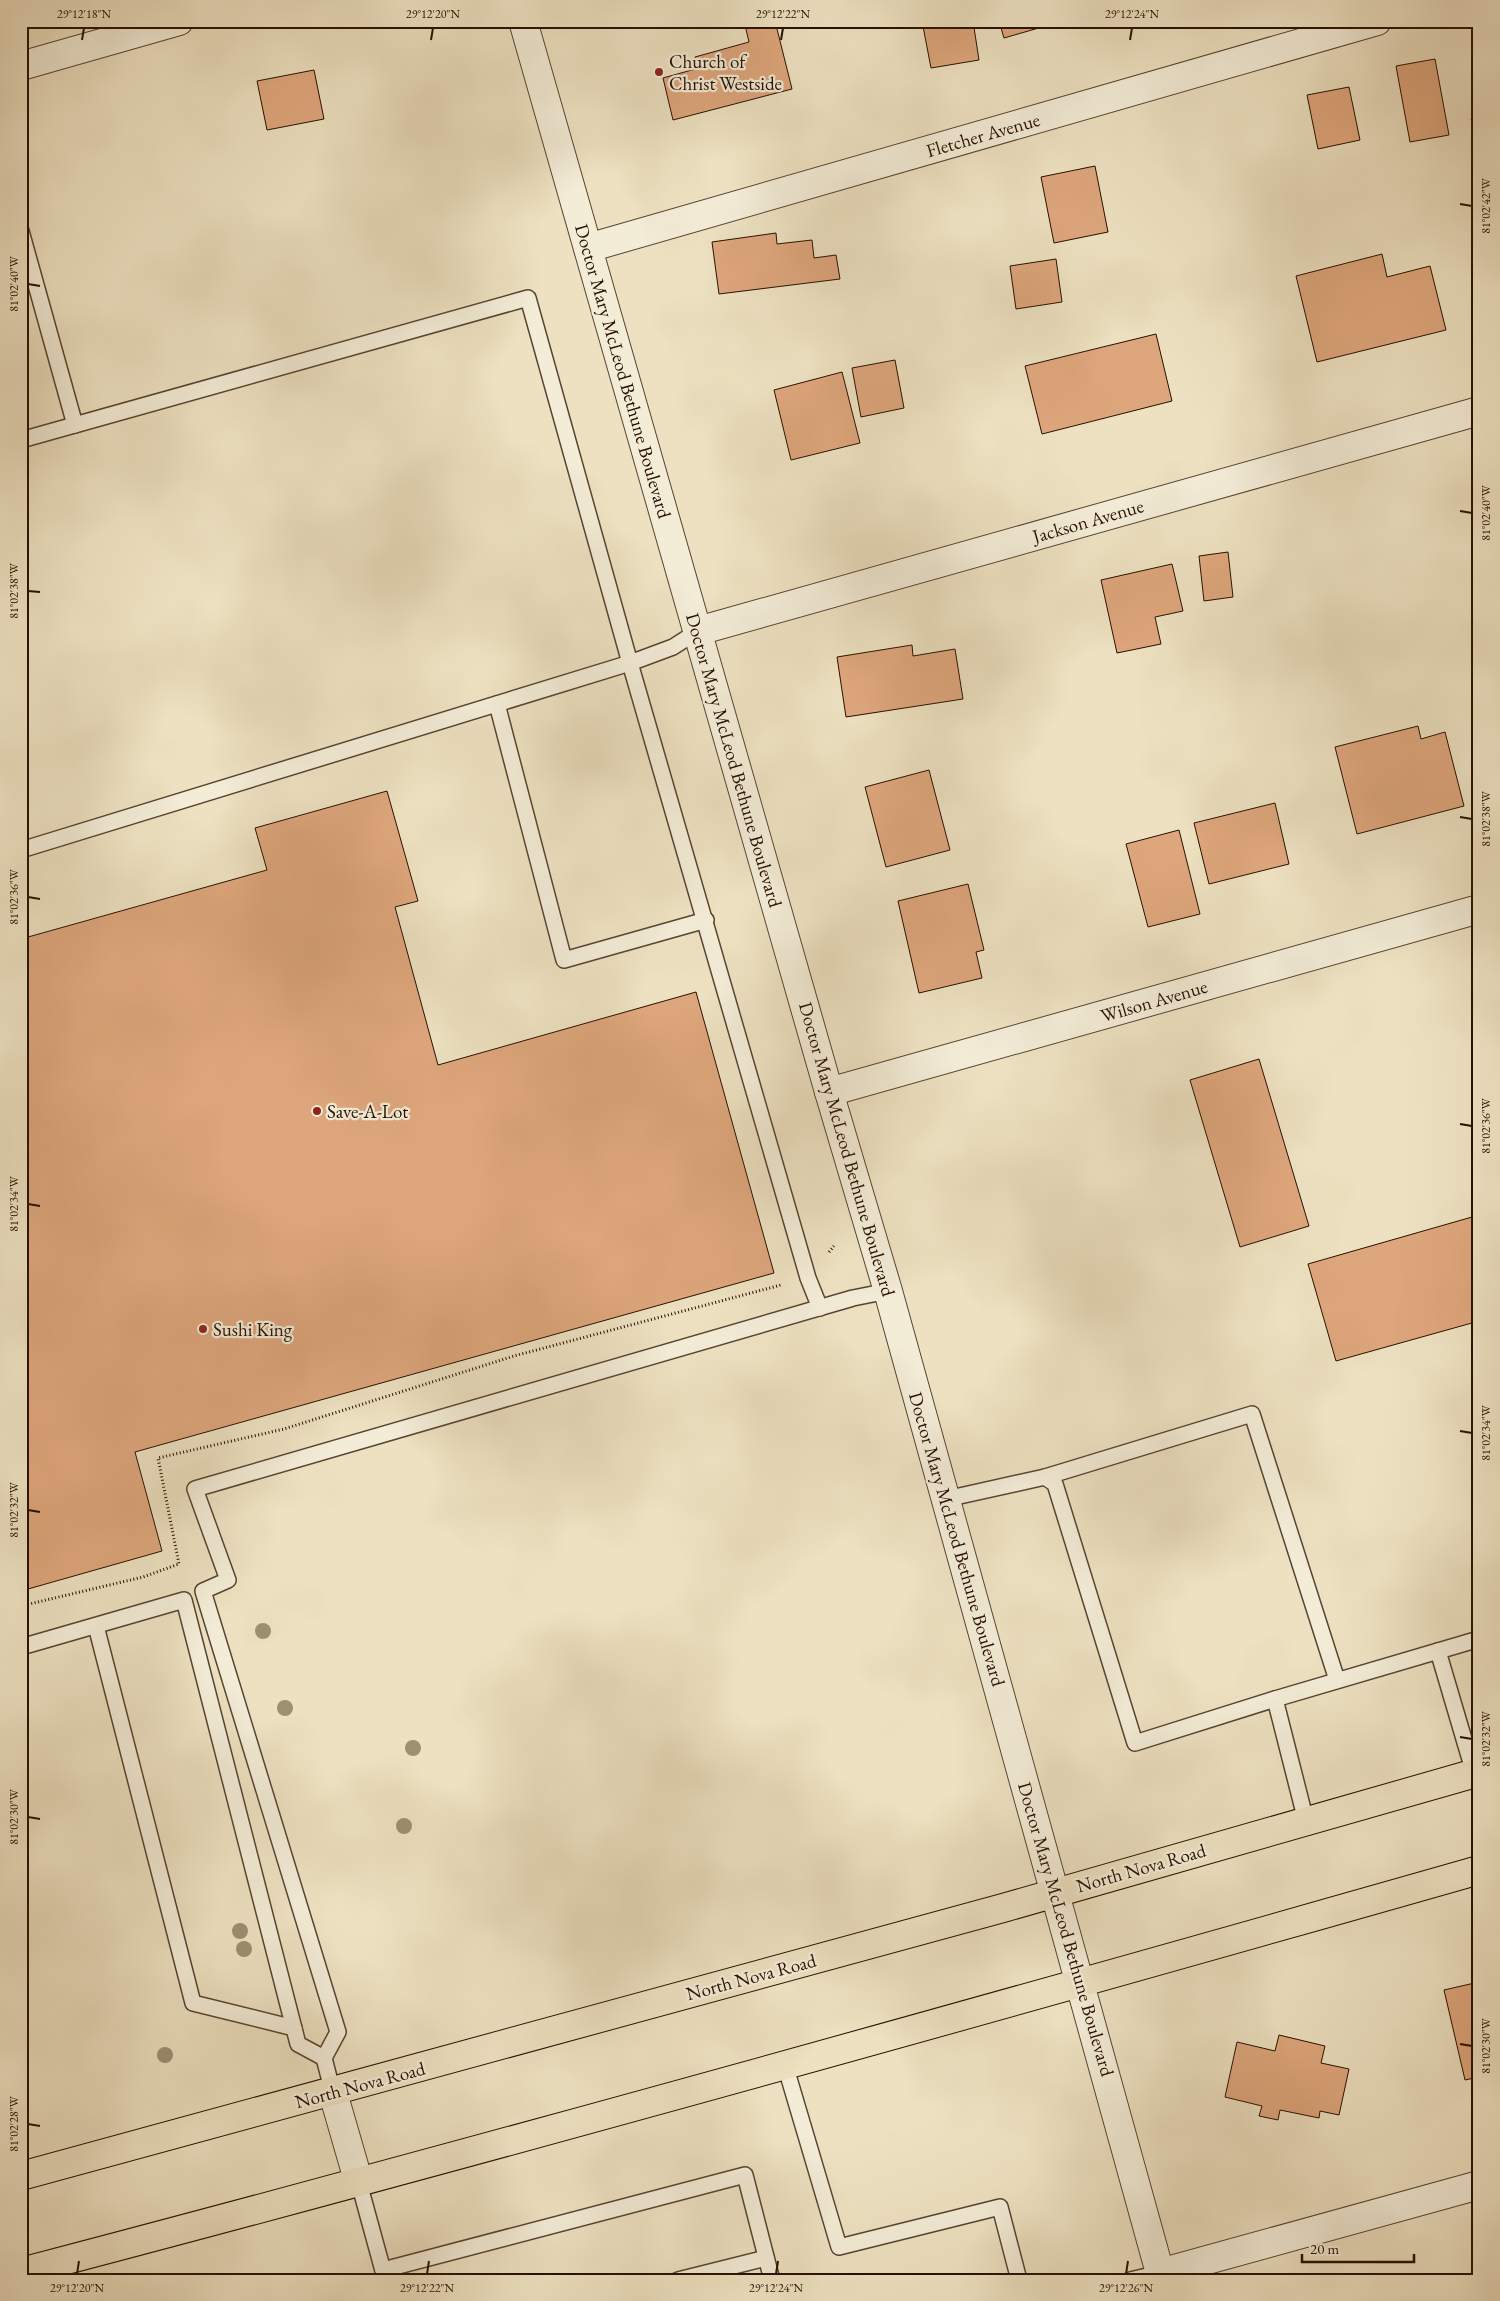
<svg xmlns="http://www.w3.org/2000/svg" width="1500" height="2301" font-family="'EB Garamond',serif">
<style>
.building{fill:#dea67c;stroke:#270f00}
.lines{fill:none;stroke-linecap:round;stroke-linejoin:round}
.service-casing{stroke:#584430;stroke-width:18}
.minor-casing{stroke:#584430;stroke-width:30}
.tertiary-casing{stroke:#584430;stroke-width:30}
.primary-casing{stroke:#270f00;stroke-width:30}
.path{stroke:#270f00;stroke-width:3;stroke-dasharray:1 2.5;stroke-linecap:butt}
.service{stroke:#f3ecd7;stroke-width:15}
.minor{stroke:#f3ecd7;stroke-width:28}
.tertiary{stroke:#f3ecd7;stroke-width:28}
.primary{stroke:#ede1c1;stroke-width:28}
.tree{fill:#9d9072}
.ticks{fill:none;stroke:#270f00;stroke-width:2}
.poi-dot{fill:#8f2418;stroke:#f3ecd7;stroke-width:2}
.labels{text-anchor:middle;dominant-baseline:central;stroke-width:4.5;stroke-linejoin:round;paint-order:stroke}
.poi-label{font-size:19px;fill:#270f00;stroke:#f3ecd7;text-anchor:start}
.street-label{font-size:19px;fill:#270f00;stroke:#f3ecd7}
.neatline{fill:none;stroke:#270f00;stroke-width:2}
.ticks-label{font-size:12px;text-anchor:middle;fill:#270f00}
</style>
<rect width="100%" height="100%" fill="#ede1c1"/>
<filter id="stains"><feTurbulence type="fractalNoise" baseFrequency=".004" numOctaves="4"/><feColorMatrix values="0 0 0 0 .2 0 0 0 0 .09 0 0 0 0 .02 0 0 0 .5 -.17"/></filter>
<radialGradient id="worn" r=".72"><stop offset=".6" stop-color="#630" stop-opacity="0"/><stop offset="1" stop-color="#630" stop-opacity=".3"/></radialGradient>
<g class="building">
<polygon points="744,21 775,21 792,89 673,120 663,78 699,68 695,57 749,42"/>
<polygon points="922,21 973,21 979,60 931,68"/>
<polygon points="999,21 1063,21 1004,38"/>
<polygon points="1133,21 1147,21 1134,25"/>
<polygon points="1435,59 1449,135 1410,142 1396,66"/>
<polygon points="314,70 324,119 267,130 257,81"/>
<polygon points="1349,87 1360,140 1318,149 1307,95"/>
<polygon points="1479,116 1479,144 1471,119"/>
<polygon points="1095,166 1108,232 1054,243 1041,177"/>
<polygon points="776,233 777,244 812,240 814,258 836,255 840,279 719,294 712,242"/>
<polygon points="1382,254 1387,277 1430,266 1446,330 1317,362 1296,276"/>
<polygon points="1056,259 1062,302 1016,309 1010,266"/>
<polygon points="1156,334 1172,401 1042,434 1025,366"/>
<polygon points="895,360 904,408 861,417 852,368"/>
<polygon points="842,372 860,443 791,460 774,390"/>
<polygon points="1228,552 1233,597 1204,601 1199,556"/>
<polygon points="1172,564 1183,611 1155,617 1161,644 1117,653 1101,580"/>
<polygon points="912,645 913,656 955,649 963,699 846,717 837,657"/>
<polygon points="1418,726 1421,739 1445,732 1464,806 1357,834 1335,747"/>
<polygon points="929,770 950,850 886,867 865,787"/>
<polygon points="387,791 418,901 395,907 438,1065 696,992 774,1273 135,1452 162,1551 21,1591 21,939 267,870 255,828"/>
<polygon points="1275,803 1289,864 1209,884 1194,823"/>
<polygon points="1179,830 1200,914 1148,927 1126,844"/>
<polygon points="968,884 984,950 976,952 982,978 919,993 898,901"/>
<polygon points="1259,1059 1309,1226 1240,1247 1190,1080"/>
<polygon points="1479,1215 1479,1321 1336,1361 1308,1264"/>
<polygon points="1479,1982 1479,2077 1465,2080 1444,1990"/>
<polygon points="1279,2035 1325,2046 1321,2063 1349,2069 1339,2115 1320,2111 1319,2118 1280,2110 1278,2120 1259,2116 1262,2106 1225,2097 1237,2042 1275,2051"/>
<polygon points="970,2274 972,2280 947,2280"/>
</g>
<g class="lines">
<defs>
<g id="service">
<polyline points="21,231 75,425"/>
<polyline points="21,440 528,298 630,663 808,1278 820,1308"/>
<polyline points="497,704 564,960 706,920"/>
<polyline points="21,850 630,663 673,647 698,631"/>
<polyline points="1045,1477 1252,1414 1337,1680"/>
<polyline points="946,1499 1045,1477 1055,1484 1135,1743 1275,1699 1479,1639"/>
<polyline points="96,1626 193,2003 294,2028"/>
<polyline points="21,1647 184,1600 298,2044 324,2058"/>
<polyline points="1438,1651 1474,1773"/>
<polyline points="1275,1699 1306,1821"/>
<polyline points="785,2065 839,2247 1000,2207 1019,2280"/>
<polyline points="333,2093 324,2058 338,2032 203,1591 228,1580 195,1489 853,1298 888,1291"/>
<polyline points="359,2183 385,2278"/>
<polyline points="383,2270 745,2175 772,2280"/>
<polyline points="678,2280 766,2258"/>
<polyline points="1130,2280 1160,2273"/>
</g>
<g id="minor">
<polyline points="21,66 179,21"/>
<polyline points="588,248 1377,21"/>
<polyline points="698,631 1479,411"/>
<polyline points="829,1092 1479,909"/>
<polyline points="333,2093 359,2183"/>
<polyline points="1160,2273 1479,2185"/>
</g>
<polyline id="tertiary" points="523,21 829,1092 888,1291 1162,2280"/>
<g id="primary">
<polyline points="21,2176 1003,1908 1479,1772"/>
<path d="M 21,2272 C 509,2144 994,2008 1479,1870"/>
</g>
</defs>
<use href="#service" class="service-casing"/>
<use href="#minor" class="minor-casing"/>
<use href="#tertiary" class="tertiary-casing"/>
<use href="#primary" class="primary-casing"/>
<g class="path">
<polyline points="829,1252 834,1246"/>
<polyline points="21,1606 143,1577 179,1564 158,1458 284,1429 514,1356 781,1285"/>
</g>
<use href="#service" class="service"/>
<use href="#minor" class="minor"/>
<use href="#tertiary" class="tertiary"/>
<use href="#primary" class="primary"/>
</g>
<g class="tree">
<circle cx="263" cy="1631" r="8"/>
<circle cx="285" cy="1708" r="8"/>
<circle cx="413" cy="1748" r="8"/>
<circle cx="404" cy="1826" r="8"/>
<circle cx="240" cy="1931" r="8"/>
<circle cx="244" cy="1949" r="8"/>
<circle cx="165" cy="2055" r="8"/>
</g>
<path class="ticks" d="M 82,40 L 84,28M 431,40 L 433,28M 781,40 L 783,28M 1130,40 L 1132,28M 1460,204 L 1472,206M 28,284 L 40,286M 1460,511 L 1472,513M 28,591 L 40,592M 1460,817 L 1472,819M 28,897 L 40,899M 1460,1124 L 1472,1126M 28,1204 L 40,1206M 1460,1431 L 1472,1433M 28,1510 L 40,1512M 1460,1737 L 1472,1739M 28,1817 L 40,1819M 1460,2044 L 1472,2046M 28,2124 L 40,2126M 77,2274 L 79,2261M 427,2274 L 429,2261M 776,2274 L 778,2261M 1126,2274 L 1128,2261"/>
<g class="poi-dot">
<circle cx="659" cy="72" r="5"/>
<circle cx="317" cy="1111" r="5"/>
<circle cx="203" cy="1329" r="5"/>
</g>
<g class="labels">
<g class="poi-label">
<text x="669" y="61">Church of<tspan x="669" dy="22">Christ Westside</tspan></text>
<text x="327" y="1111">Save-A-Lot</text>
<text x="213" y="1329">Sushi King</text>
</g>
<g class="street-label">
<text transform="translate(983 135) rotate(-16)">Fletcher Avenue</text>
<text transform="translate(623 371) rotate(74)">Doctor Mary McLeod Bethune Boulevard</text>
<text transform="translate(1088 521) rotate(-16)">Jackson Avenue</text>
<text transform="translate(734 760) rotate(74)">Doctor Mary McLeod Bethune Boulevard</text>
<text transform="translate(1154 1001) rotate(-16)">Wilson Avenue</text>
<text transform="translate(847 1149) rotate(74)">Doctor Mary McLeod Bethune Boulevard</text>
<text transform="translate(957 1539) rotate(74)">Doctor Mary McLeod Bethune Boulevard</text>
<text transform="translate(1141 1868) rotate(-16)">North Nova Road</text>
<text transform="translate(1066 1929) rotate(74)">Doctor Mary McLeod Bethune Boulevard</text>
<text transform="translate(751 1977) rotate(-15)">North Nova Road</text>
<text transform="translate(360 2085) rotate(-15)">North Nova Road</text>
</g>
</g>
<rect width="1500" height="2301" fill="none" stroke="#ede1c1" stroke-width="55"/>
<path d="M1302 2254v8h112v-8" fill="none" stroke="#270f00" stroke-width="2.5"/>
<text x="1310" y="2254" font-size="15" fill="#270f00" stroke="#f3ecd7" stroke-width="4" paint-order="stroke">20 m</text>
<rect x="28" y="28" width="1444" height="2246" class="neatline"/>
<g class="ticks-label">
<text x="84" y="18">29°12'18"N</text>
<text x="433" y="18">29°12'20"N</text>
<text x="783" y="18">29°12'22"N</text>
<text x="1132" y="18">29°12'24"N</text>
<text transform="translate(1486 206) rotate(-90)" y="4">81°02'42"W</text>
<text transform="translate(14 284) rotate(-90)" y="4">81°02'40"W</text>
<text transform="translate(1486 513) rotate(-90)" y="4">81°02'40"W</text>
<text transform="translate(14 591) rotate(-90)" y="4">81°02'38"W</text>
<text transform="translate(1486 819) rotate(-90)" y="4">81°02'38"W</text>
<text transform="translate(14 897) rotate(-90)" y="4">81°02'36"W</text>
<text transform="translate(1486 1126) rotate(-90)" y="4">81°02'36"W</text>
<text transform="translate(14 1204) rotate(-90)" y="4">81°02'34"W</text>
<text transform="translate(1486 1433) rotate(-90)" y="4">81°02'34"W</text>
<text transform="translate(14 1510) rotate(-90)" y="4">81°02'32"W</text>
<text transform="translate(1486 1739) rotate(-90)" y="4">81°02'32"W</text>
<text transform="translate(14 1817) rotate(-90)" y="4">81°02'30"W</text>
<text transform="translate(1486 2046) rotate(-90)" y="4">81°02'30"W</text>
<text transform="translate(14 2124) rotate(-90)" y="4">81°02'28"W</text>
<text x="77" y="2292">29°12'20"N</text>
<text x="427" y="2292">29°12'22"N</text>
<text x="776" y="2292">29°12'24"N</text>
<text x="1126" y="2292">29°12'26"N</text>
</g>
<rect width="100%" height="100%" filter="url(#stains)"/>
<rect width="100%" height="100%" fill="url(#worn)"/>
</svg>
